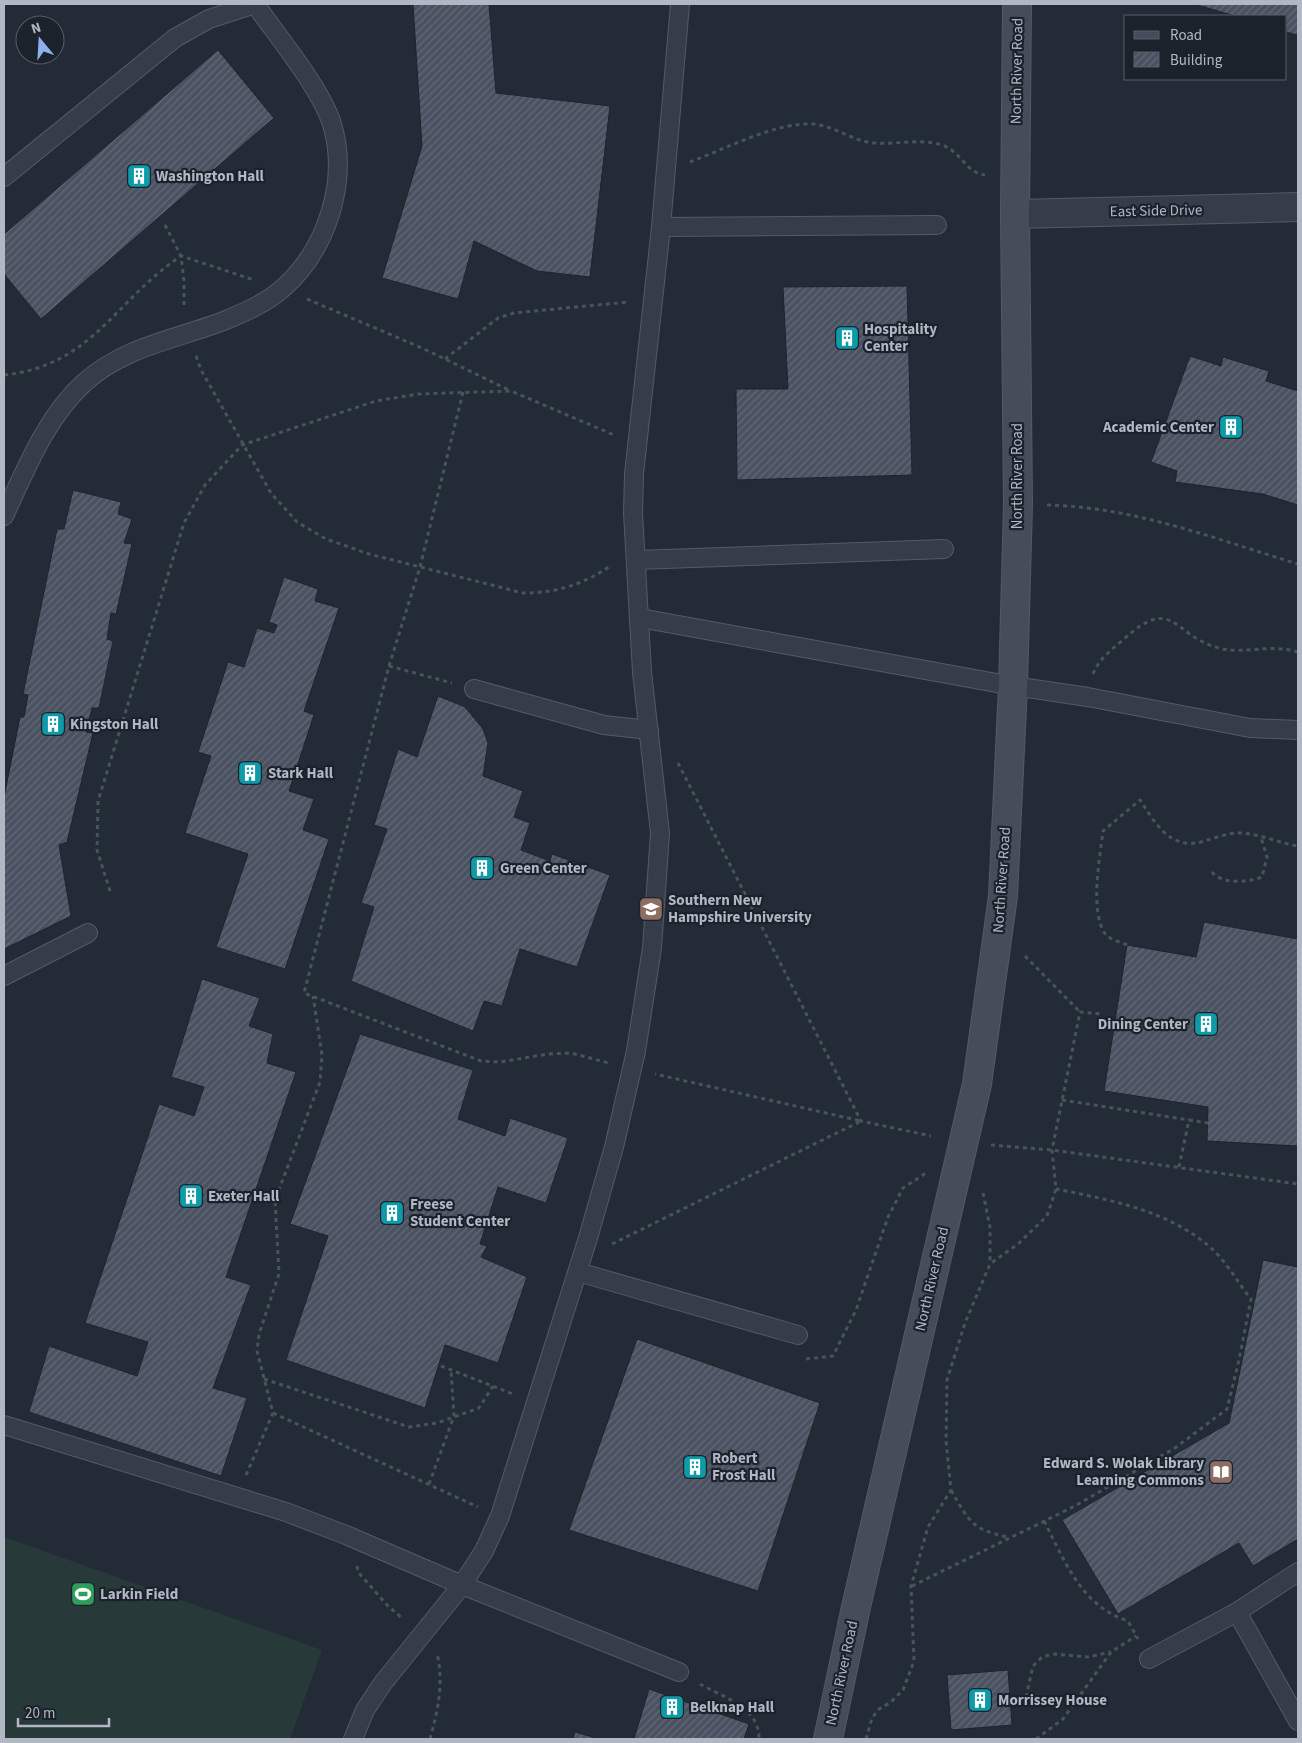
<svg xmlns="http://www.w3.org/2000/svg" width="1302" height="1743" font-family="'Source Sans 3',sans-serif">
<style>
.pitch{fill:#28393a}
.building{fill:url(#building-hatch);stroke:#1e242e}
.lines{fill:none;stroke-linecap:round;stroke-linejoin:round}
.lane-casing{stroke:#545b66;stroke-width:20}
.street-casing{stroke:#545b66;stroke-width:30}
.secondary-casing{stroke:#545b66;stroke-width:30}
.path{stroke:#455558;stroke-width:3;stroke-dasharray:4 4;stroke-linecap:butt}
.lane{stroke:#373d48;stroke-width:18}
.street{stroke:#373d48;stroke-width:28}
.secondary{stroke:#454c5a;stroke-width:28}
.labels{text-anchor:middle;dominant-baseline:central;stroke-width:4.5;stroke-linejoin:round;paint-order:stroke}
.street-label{font-size:15px;fill:#b1b8c4;stroke:#1c222c}
.poi-label{font-size:15px;font-weight:bold;fill:#b1b8c4;stroke:#1c222c;text-anchor:start}
</style>
<defs>
<pattern id="building-hatch" width="6" height="6" patternUnits="userSpaceOnUse" patternTransform="scale(1.25)"><rect width="6" height="6" fill="#4a5261"/><path d="M-1 1l2-2M0 6l6-6M5 7l2-2" fill="none" stroke="#626976"/></pattern>
</defs>
<rect width="100%" height="100%" fill="#232b37"/>
<polygon class="pitch" points="4,1537 322,1650 290,1739 4,1739"/>
<g class="building">
<polygon points="413,4 489,4 496,93 610,106 590,277 537,271 474,241 458,299 382,278 422,146"/>
<polygon points="1194,4 1298,4 1298,33 1297,35 1286,32 1286,16 1235,16"/>
<polygon points="218,50 274,118 41,319 4,274 4,234"/>
<polygon points="907,286 912,475 737,480 736,389 788,389 783,287"/>
<polygon points="1190,356 1221,366 1223,357 1269,371 1266,381 1298,391 1298,505 1263,494 1175,482 1177,471 1151,462"/>
<polygon points="73,490 121,502 118,514 132,519 124,543 132,544 116,614 111,613 107,639 113,641 99,708 92,708 86,732 93,733 67,842 59,845 71,916 4,949 4,797 20,717 24,717 28,695 23,694 57,529 64,529"/>
<polygon points="284,577 318,589 315,601 339,608 304,711 314,715 289,791 314,799 303,830 329,839 285,969 216,947 248,854 185,833 211,756 198,752 228,662 244,667 257,628 274,633 277,625 269,622"/>
<polygon points="438,696 465,707 483,729 488,743 483,776 523,791 514,817 530,823 521,850 550,861 552,854 610,875 577,967 520,949 502,1006 484,1001 473,1031 351,981 374,907 361,903 387,829 374,825 398,749 417,757"/>
<polygon points="1204,922 1298,939 1298,1146 1207,1141 1208,1107 1104,1091 1127,945 1196,957"/>
<polygon points="202,979 260,998 249,1026 273,1034 267,1063 296,1072 226,1277 251,1285 213,1388 247,1398 221,1476 29,1412 49,1346 137,1376 148,1342 85,1323 159,1104 194,1116 204,1087 171,1077"/>
<polygon points="360,1034 473,1070 458,1119 505,1136 510,1118 568,1138 546,1203 498,1187 480,1244 487,1246 481,1257 527,1277 498,1363 445,1345 425,1408 286,1360 328,1236 290,1224"/>
<polygon points="1263,1260 1298,1267 1298,1539 1253,1566 1239,1543 1118,1614 1062,1520 1229,1423"/>
<polygon points="637,1339 820,1403 758,1591 569,1530"/>
<polygon points="1008,1670 1012,1725 951,1730 947,1675"/>
<polygon points="649,1689 749,1724 744,1739 634,1739"/>
<polygon points="575,1732 599,1739 573,1739"/>
</g>
<g class="lines">
<defs>
<g id="lane">
<polyline points="4,177 175,38 209,19 255,4"/>
<polyline points="661,227 937,225"/>
<path d="M 4,516 C 26,469 46,417 85,382 C 125,346 178,339 226,320 C 245,312 266,303 282,289 C 327,250 349,181 332,124 C 320,87 278,37 255,4"/>
<polyline points="637,560 944,549"/>
<polyline points="640,618 1013,686 1088,697 1250,728 1298,730"/>
<polyline points="474,689 604,725 649,730"/>
<polyline points="4,976 88,933"/>
<polyline points="578,1272 798,1335"/>
<polyline points="4,1425 286,1512 346,1535 462,1585 679,1672"/>
<polyline points="1237,1612 1298,1721"/>
<polyline points="1149,1659 1237,1612 1298,1572"/>
<polyline points="353,1739 365,1710 383,1683 462,1585 484,1551 500,1516 588,1238 614,1147 636,1051 652,948 660,833 642,672 633,513 634,474 661,227 680,4"/>
</g>
<polyline id="street" points="1015,214 1298,207"/>
<polyline id="secondary" points="828,1739 856,1607 977,1084 1003,896 1013,686 1018,504 1015,214 1017,4"/>
</defs>
<use href="#lane" class="lane-casing"/>
<use href="#street" class="street-casing"/>
<use href="#secondary" class="secondary-casing"/>
<g class="path">
<path d="M 690,162 C 725,149 776,122 813,124 C 835,126 852,141 874,143 C 896,145 920,138 942,145 C 956,150 961,161 971,169 C 974,172 980,174 985,175"/>
<polyline points="165,225 181,256 184,281 184,309"/>
<polyline points="307,299 422,348 509,390"/>
<path d="M 196,356 L 201,370 L 271,493 L 297,522 L 326,539 L 369,554 L 523,593 C 557,593 584,584 612,565"/>
<polyline points="445,359 498,318 514,313 628,302"/>
<path d="M 4,375 C 92,366 115,300 181,256 L 254,280"/>
<polyline points="463,392 420,567 389,666 304,993 481,1061 500,1062 548,1054 571,1053 609,1063"/>
<path d="M 1047,505 C 1135,507 1215,539 1298,564"/>
<polyline points="389,666 452,683"/>
<path d="M 1093,674 C 1099,659 1111,650 1123,640 C 1174,593 1172,636 1219,648 C 1244,655 1269,643 1298,652"/>
<polyline points="678,763 861,1121 931,1136"/>
<path d="M 1212,872 C 1222,885 1249,882 1262,877 L 1267,857 L 1261,837"/>
<polyline points="110,891 97,850 98,801 184,523 205,485 242,445 376,401 418,394 511,391 614,435"/>
<path d="M 1127,945 C 1121,942 1111,940 1106,935 C 1089,913 1100,857 1103,831 L 1140,800 C 1155,822 1169,850 1201,842 C 1213,839 1226,833 1238,833 C 1259,833 1278,843 1298,846"/>
<polyline points="1025,956 1080,1012"/>
<polyline points="1062,1100 1189,1120"/>
<polyline points="991,1145 1052,1150 1298,1184"/>
<polyline points="1179,1167 1189,1120 1208,1123"/>
<polyline points="983,1193 990,1227 990,1264"/>
<polyline points="612,1244 861,1121 655,1074"/>
<polyline points="806,1359 833,1356 856,1310 888,1217 903,1188 926,1173"/>
<polyline points="441,1366 513,1394"/>
<polyline points="264,1379 409,1427 437,1423 479,1408 493,1386"/>
<polyline points="273,1413 478,1507"/>
<polyline points="246,1475 273,1413 257,1351 259,1334 279,1274 275,1200 320,1082 322,1055 313,996"/>
<polyline points="429,1484 454,1416 451,1370"/>
<path d="M 951,1490 C 969,1521 971,1529 1007,1537"/>
<path d="M 1044,1521 C 1065,1561 1081,1606 1128,1621 L 1138,1639"/>
<polyline points="357,1566 358,1572 388,1606 403,1619"/>
<path d="M 912,1586 L 1075,1506 L 1175,1448 L 1227,1409 L 1239,1360 L 1251,1299 C 1238,1283 1226,1261 1211,1248 C 1168,1210 1110,1200 1056,1189"/>
<path d="M 700,1684 C 723,1697 760,1708 759,1739"/>
<polyline points="1026,1697 1033,1666 1042,1657 1053,1654 1088,1657 1111,1652"/>
<path d="M 430,1739 C 438,1709 444,1684 437,1653"/>
<polyline points="866,1739 872,1718 879,1709 891,1702 903,1690 914,1661 911,1586 928,1527 951,1490 946,1441 947,1380 965,1323 990,1264 1018,1244 1047,1216 1056,1189 1052,1150 1080,1012 1102,1014"/>
<polyline points="1036,1739 1063,1719 1111,1652 1136,1636"/>
</g>
<use href="#lane" class="lane"/>
<use href="#street" class="street"/>
<use href="#secondary" class="secondary"/>
</g>
<defs>
<symbol id="building-square" viewBox="-11 -11 22 22"><rect x="-9" y="-9" width="18" height="18" rx="4" fill="#0f9aa8" stroke="#1c222c"/><path d="M-4-6H4V6H1V3H-1V6H-4ZM-2.5-4.3h1.7v1.8h-1.7ZM.8-4.3h1.7v1.8H.8ZM-2.5-1h1.7V.8h-1.7ZM.8-1h1.7V.8H.8Z" fill="#fff"/></symbol>
<symbol id="university-square" viewBox="-11 -11 22 22"><rect x="-9" y="-9" width="18" height="18" rx="4" fill="#8d6e63" stroke="#1c222c"/><path d="M0-5L7-2L0 1L-7-2ZM-4 1L0 2.5L4 1V4Q0 6-4 4Z" fill="#fff"/></symbol>
<symbol id="library-square" viewBox="-11 -11 22 22"><rect x="-9" y="-9" width="18" height="18" rx="4" fill="#8d6e63" stroke="#1c222c"/><path d="M-6-4Q-3-5.5-.7-3.5V5Q-3 3-6 4ZM6-4Q3-5.5 .7-3.5V5Q3 3 6 4Z" fill="#fff"/></symbol>
<symbol id="stadium-square" viewBox="-11 -11 22 22"><rect x="-9" y="-9" width="18" height="18" rx="4" fill="#2e9e5b" stroke="#1c222c"/><path d="M0-5a6.5 5 0 1 0 0 10a6.5 5 0 1 0 0-10ZM-3.5-1.8h7v3.6h-7Z" fill="#fff"/></symbol>
</defs>
<g fill-rule="evenodd">
<use href="#building-square" x="125" y="162" width="28" height="28"/>
<use href="#building-square" x="833" y="324" width="28" height="28"/>
<use href="#building-square" x="1217" y="413" width="28" height="28"/>
<use href="#building-square" x="39" y="710" width="28" height="28"/>
<use href="#building-square" x="236" y="759" width="28" height="28"/>
<use href="#building-square" x="468" y="854" width="28" height="28"/>
<use href="#university-square" x="637" y="895" width="28" height="28"/>
<use href="#building-square" x="1192" y="1010" width="28" height="28"/>
<use href="#building-square" x="177" y="1182" width="28" height="28"/>
<use href="#building-square" x="378" y="1199" width="28" height="28"/>
<use href="#building-square" x="681" y="1453" width="28" height="28"/>
<use href="#library-square" x="1207" y="1458" width="28" height="28"/>
<use href="#stadium-square" x="69" y="1580" width="28" height="28"/>
<use href="#building-square" x="966" y="1686" width="28" height="28"/>
<use href="#building-square" x="658" y="1693" width="28" height="28"/>
</g>
<g class="labels">
<g class="street-label">
<text transform="translate(1017 71) rotate(-89)">North River Road</text>
<text transform="translate(1156 211) rotate(-1)">East Side Drive</text>
<text transform="translate(1017 476) rotate(-90)">North River Road</text>
<text transform="translate(1002 880) rotate(-86)">North River Road</text>
<text transform="translate(932 1279) rotate(-77)">North River Road</text>
<text transform="translate(842 1673) rotate(-78)">North River Road</text>
</g>
<g class="poi-label">
<text x="156" y="176">Washington Hall</text>
<text x="864" y="329">Hospitality<tspan x="864" dy="17">Center</tspan></text>
<text x="1214" y="427" text-anchor="end">Academic Center</text>
<text x="70" y="724">Kingston Hall</text>
<text x="268" y="773">Stark Hall</text>
<text x="500" y="868">Green Center</text>
<text x="668" y="900">Southern New<tspan x="668" dy="17">Hampshire University</tspan></text>
<text x="1188" y="1024" text-anchor="end">Dining Center</text>
<text x="208" y="1196">Exeter Hall</text>
<text x="410" y="1204">Freese<tspan x="410" dy="17">Student Center</tspan></text>
<text x="712" y="1458">Robert<tspan x="712" dy="17">Frost Hall</tspan></text>
<text x="1204" y="1463" text-anchor="end">Edward S. Wolak Library<tspan x="1204" dy="17">Learning Commons</tspan></text>
<text x="100" y="1594">Larkin Field</text>
<text x="998" y="1700">Morrissey House</text>
<text x="690" y="1707">Belknap Hall</text>
</g>
</g>
<rect width="1302" height="1743" fill="none" stroke="#b1b8c4" stroke-width="10"/>
<rect x="1124" y="15" width="162" height="65" fill="#1c222c" stroke="#585e69"/>
<rect x="1134" y="31" width="25" height="8" fill="#454c5a" stroke="#585e69"/>
<text x="1170" y="40" font-size="15" fill="#b1b8c4">Road</text>
<rect x="1134" y="52" width="25" height="15" fill="url(#building-hatch)" stroke="#585e69"/>
<text x="1170" y="65" font-size="15" fill="#b1b8c4">Building</text>
<g transform="translate(40 40) rotate(342)"><circle r="24" fill="#1c222c" stroke="#585e69"/>
<path d="M0-4L9 19L0 12L-9 19Z" fill="#8dafee"/>
<text y="-8" font-size="14" font-weight="bold" text-anchor="middle" fill="#b1b8c4">N</text>
</g>
<path d="M18 1718v8h91v-8" fill="none" stroke="#b1b8c4" stroke-width="2.5"/>
<text x="25" y="1718" font-size="15" fill="#b1b8c4" stroke="#1c222c" stroke-width="4" paint-order="stroke">20 m</text>
</svg>
